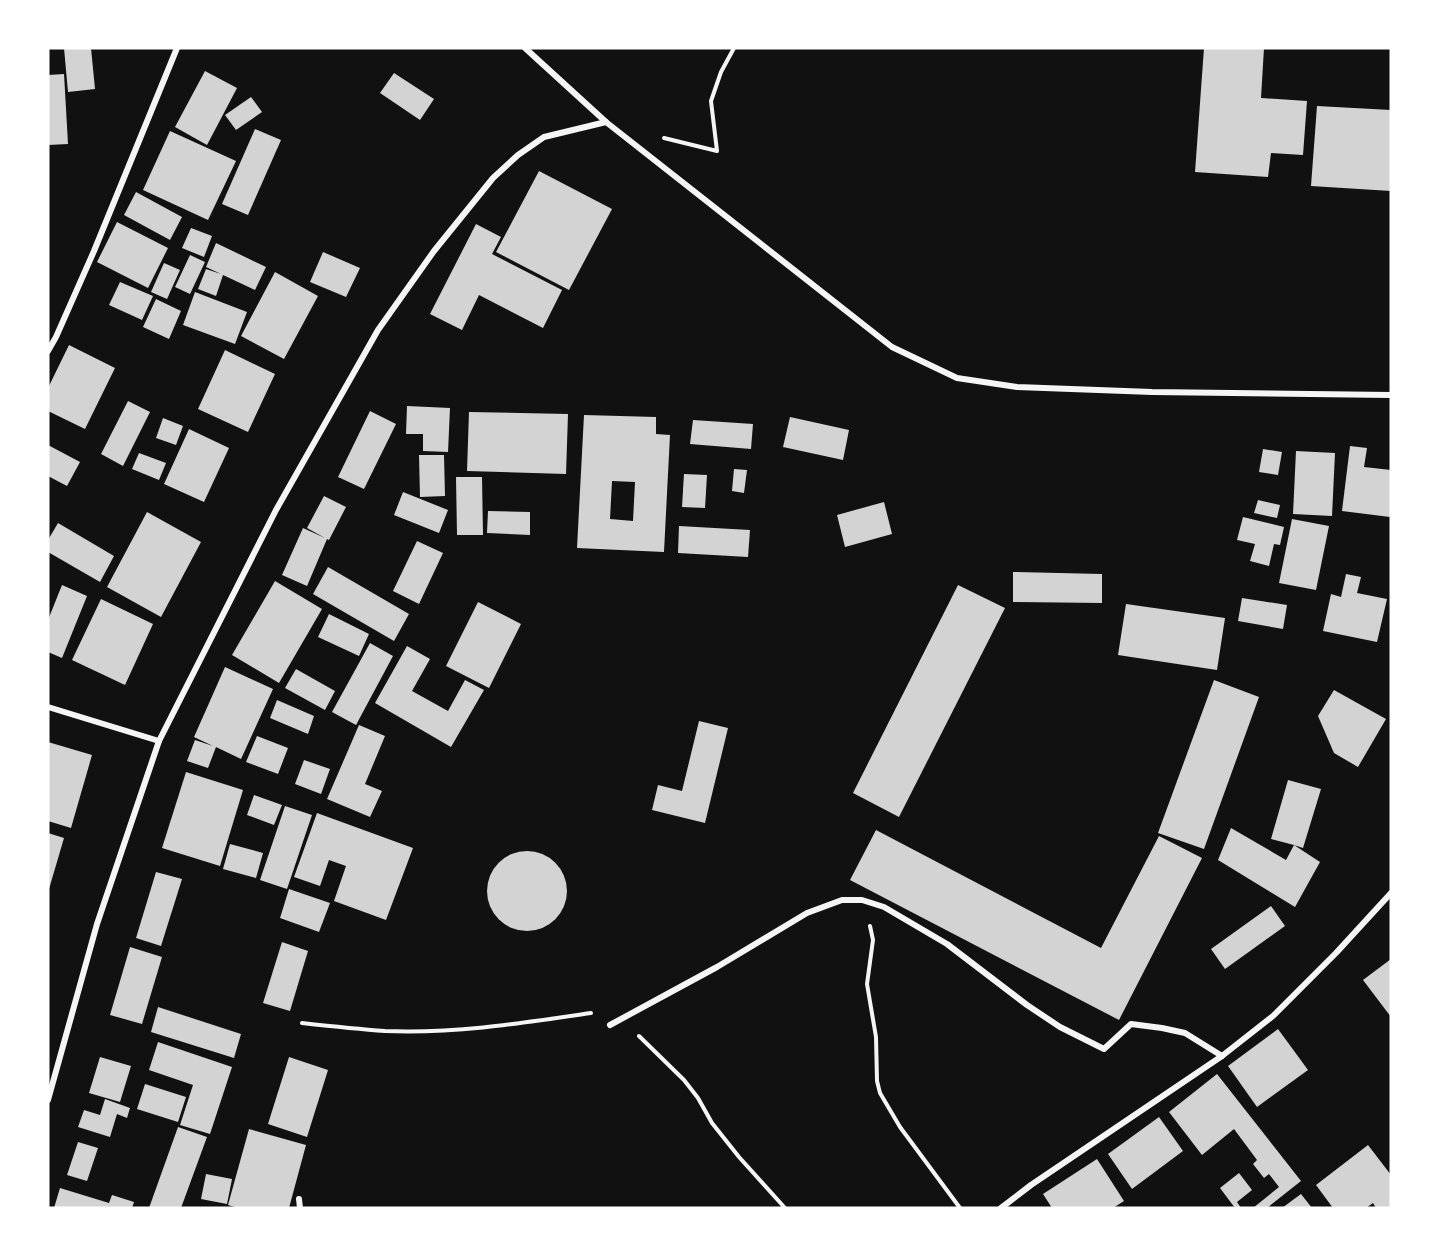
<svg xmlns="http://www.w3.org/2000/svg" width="1439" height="1256" font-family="'Work Sans',sans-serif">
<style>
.building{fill:#d3d3d3;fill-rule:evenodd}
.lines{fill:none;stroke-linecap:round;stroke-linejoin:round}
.path{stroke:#f5f5f5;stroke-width:4}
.minor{stroke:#f5f5f5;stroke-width:6}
</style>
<rect width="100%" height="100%" fill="#111"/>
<g class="building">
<polygon points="64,48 91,48 95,89 68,92"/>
<polygon points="1204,48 1264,48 1261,98 1307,101 1303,155 1271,153 1268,177 1195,172"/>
<polygon points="205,71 237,88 207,145 175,127"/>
<polygon points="394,73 434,99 420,120 380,93"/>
<polygon points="64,74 68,144 48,145 48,75"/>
<polygon points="251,97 262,112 236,130 225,115"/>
<polygon points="1317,106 1391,110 1391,191 1311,186"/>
<polygon points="255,129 281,140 248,215 222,204"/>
<polygon points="170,131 236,161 208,220 143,190"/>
<polygon points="539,171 612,209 569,290 496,252"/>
<polygon points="136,192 182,217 170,240 124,215"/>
<polygon points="117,222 168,248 148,288 97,262"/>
<polygon points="476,224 501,237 492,254 562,290 543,328 479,295 462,330 430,314"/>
<polygon points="191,228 212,236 204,257 182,248"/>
<polygon points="216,243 266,267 255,290 223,275 216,296 198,289 206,269 221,274 206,267"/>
<polygon points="323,252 360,268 346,297 310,282"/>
<polygon points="190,255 205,262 190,294 175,287"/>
<polygon points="164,263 180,270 167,299 151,292"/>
<polygon points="275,272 318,296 284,359 241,336"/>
<polygon points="120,282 153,296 142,320 109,305"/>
<polygon points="195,292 247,312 235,344 183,325"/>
<polygon points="156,299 181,311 169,339 143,327"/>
<polygon points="69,345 115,368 85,429 48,411 48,388"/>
<polygon points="225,350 275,374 248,432 198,409"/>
<polygon points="128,401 150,412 123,466 101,454"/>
<polygon points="407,406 450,408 448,452 423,451 423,434 406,434"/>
<polygon points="370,411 396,424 364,489 338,477"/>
<polygon points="469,412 568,414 566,474 467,471"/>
<path d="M 584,415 L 656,417 L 656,434 L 670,435 L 664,552 L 577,548 ZM 612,481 L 635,482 L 633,521 L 610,519 Z"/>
<polygon points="790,417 849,430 843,460 783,447"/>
<polygon points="163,418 183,426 176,445 156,438"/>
<polygon points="693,420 753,424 751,449 690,444"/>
<polygon points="189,429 229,448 204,502 164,484"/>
<polygon points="48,445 80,462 67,486 48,476"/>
<polygon points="1350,446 1367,448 1364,467 1391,470 1390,517 1342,511"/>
<polygon points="1263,449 1282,452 1278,475 1259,472"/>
<polygon points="1296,451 1335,453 1332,516 1293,514"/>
<polygon points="139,453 166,463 159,480 132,469"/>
<polygon points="419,455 444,455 445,496 420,497"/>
<polygon points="734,469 747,470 744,493 732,491"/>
<polygon points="684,474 707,475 705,508 682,507"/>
<polygon points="456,477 482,477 483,535 457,535"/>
<polygon points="403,492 448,510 439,533 394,515"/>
<polygon points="324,496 346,507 329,540 327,539 307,586 282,575 303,528 325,538 307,528"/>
<polygon points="1258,500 1280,505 1277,518 1254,513"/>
<polygon points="884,502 892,534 845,547 837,515"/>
<polygon points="488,511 530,512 530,535 487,533"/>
<polygon points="147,512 201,542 161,617 107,587"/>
<polygon points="1243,517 1284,527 1280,545 1274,544 1269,566 1250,561 1255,544 1237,540"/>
<polygon points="1292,519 1329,526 1316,590 1279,583"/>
<polygon points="58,523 114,556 100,582 48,552 48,540"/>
<polygon points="679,526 750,530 748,557 678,553"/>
<polygon points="417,541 443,553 419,604 393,591"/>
<polygon points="328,567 409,614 394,641 313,594"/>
<polygon points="1013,572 1102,574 1102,603 1013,602"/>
<polygon points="1346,574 1361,577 1357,593 1387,599 1377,642 1323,631 1331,594 1341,597"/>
<polygon points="275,581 322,609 279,683 232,655"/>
<polygon points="62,585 87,596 62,658 48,652 48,620"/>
<polygon points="958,585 1005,608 899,817 853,793"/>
<polygon points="1242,598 1287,605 1283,629 1238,621"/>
<polygon points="101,599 153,624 125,685 72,660"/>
<polygon points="478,602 521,624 489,688 446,666"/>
<polygon points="1126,604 1225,618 1217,670 1118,655"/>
<polygon points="329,614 369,634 359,656 318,637"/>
<polygon points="370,643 393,656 356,725 332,712"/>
<polygon points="407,646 430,659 412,691 448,711 465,680 484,690 451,747 375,703"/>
<polygon points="225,667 273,689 241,759 216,747 208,768 187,761 195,740 213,746 194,737"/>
<polygon points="296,669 335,691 325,710 285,688"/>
<polygon points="1214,680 1259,697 1204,849 1158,833"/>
<polygon points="1334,690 1386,719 1358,767 1334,753 1318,716"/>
<polygon points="277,700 314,716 308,734 270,718"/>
<polygon points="699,721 728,728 705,823 652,810 658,785 682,791"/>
<polygon points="359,725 385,736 365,784 382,791 370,817 327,799"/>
<polygon points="257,736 288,748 278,774 246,762"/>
<polygon points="48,742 92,755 71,828 48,821"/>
<polygon points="304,760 330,769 321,794 295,784"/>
<polygon points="186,772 243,790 220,866 162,848"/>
<polygon points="1288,780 1321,789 1303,848 1294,845 1320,862 1295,907 1218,860 1231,828 1286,860 1294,845 1271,839"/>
<polygon points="254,795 282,805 274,825 247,815"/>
<polygon points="285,806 312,815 287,889 260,880"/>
<polygon points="317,813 413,848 386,920 334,901 346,866 329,860 320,886 294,877"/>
<polygon points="876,830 1101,948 1159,836 1202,858 1119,1020 850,880"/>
<polygon points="48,833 64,838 49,889 48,889"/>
<polygon points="230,844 263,853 256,878 223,869"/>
<circle cx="527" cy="891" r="40"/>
<polygon points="156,872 182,879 161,946 136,938"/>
<polygon points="289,889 330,903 319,932 280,918"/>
<polygon points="1271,906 1285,926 1225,969 1211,949"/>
<polygon points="282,942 308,951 290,1011 263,1003"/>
<polygon points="130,947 162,957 142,1024 110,1015"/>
<polygon points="1391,959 1391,1017 1363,980"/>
<polygon points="158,1007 241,1034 234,1058 151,1032"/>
<polygon points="1278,1029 1308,1070 1257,1107 1228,1066"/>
<polygon points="158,1042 232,1067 210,1134 180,1125 193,1085 149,1070"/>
<polygon points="100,1057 131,1066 120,1102 89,1093"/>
<polygon points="289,1057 328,1070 307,1137 268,1124"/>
<polygon points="1217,1074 1301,1181 1267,1208 1253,1208 1279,1187 1269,1174 1264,1178 1253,1164 1257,1160 1234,1129 1202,1155 1169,1112"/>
<polygon points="145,1084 186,1097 178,1122 137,1109"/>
<polygon points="105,1099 130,1108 127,1118 117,1114 110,1137 78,1127 84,1110 100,1115"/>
<polygon points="1159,1117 1183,1151 1132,1189 1108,1154"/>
<polygon points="178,1127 207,1137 181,1208 149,1208"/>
<polygon points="249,1129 306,1145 289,1208 238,1208 228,1205"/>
<polygon points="78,1142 98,1148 87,1181 67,1175"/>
<polygon points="1368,1145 1391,1175 1391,1208 1376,1208 1373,1203 1366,1208 1333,1208 1316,1185"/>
<polygon points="1097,1159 1124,1201 1113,1208 1052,1208 1043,1194"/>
<polygon points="1239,1173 1252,1190 1237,1202 1241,1208 1235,1208 1220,1188"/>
<polygon points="206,1174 232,1179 227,1204 201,1199"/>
<polygon points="60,1188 109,1203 112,1195 134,1202 132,1208 54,1208"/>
<polygon points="1301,1194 1312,1208 1282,1208"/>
</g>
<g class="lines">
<g class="path">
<polyline points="664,138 717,151 711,101 721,72 734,48"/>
<polyline points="870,926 873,940 867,984 876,1037 877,1081 880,1093 900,1127 960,1208"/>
<path d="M 302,1023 C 329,1026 357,1029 385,1031 C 453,1034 523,1023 591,1013"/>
<polyline points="639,1036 684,1080 698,1098 712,1123 739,1157 785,1208"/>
</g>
<g class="minor">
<polyline points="525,48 606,122 892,347 957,378 1017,387 1152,392 1391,395"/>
<polyline points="48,351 56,337 94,251 177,48"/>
<polyline points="48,707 159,741"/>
<polyline points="610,1025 717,967 807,913 842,900 862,900 884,907 947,944 1027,1005 1060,1027 1104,1049 1131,1024 1162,1028 1185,1033 1222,1056"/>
<polyline points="48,1100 97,924 159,741 276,510 378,330 434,251 493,178 518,155 544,137 606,122"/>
<polyline points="299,1199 300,1208"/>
<polyline points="1001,1208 1031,1185 1222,1056 1273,1016 1336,953 1391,893"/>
</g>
</g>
<rect width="1439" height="1256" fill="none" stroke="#ffffff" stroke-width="99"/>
</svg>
